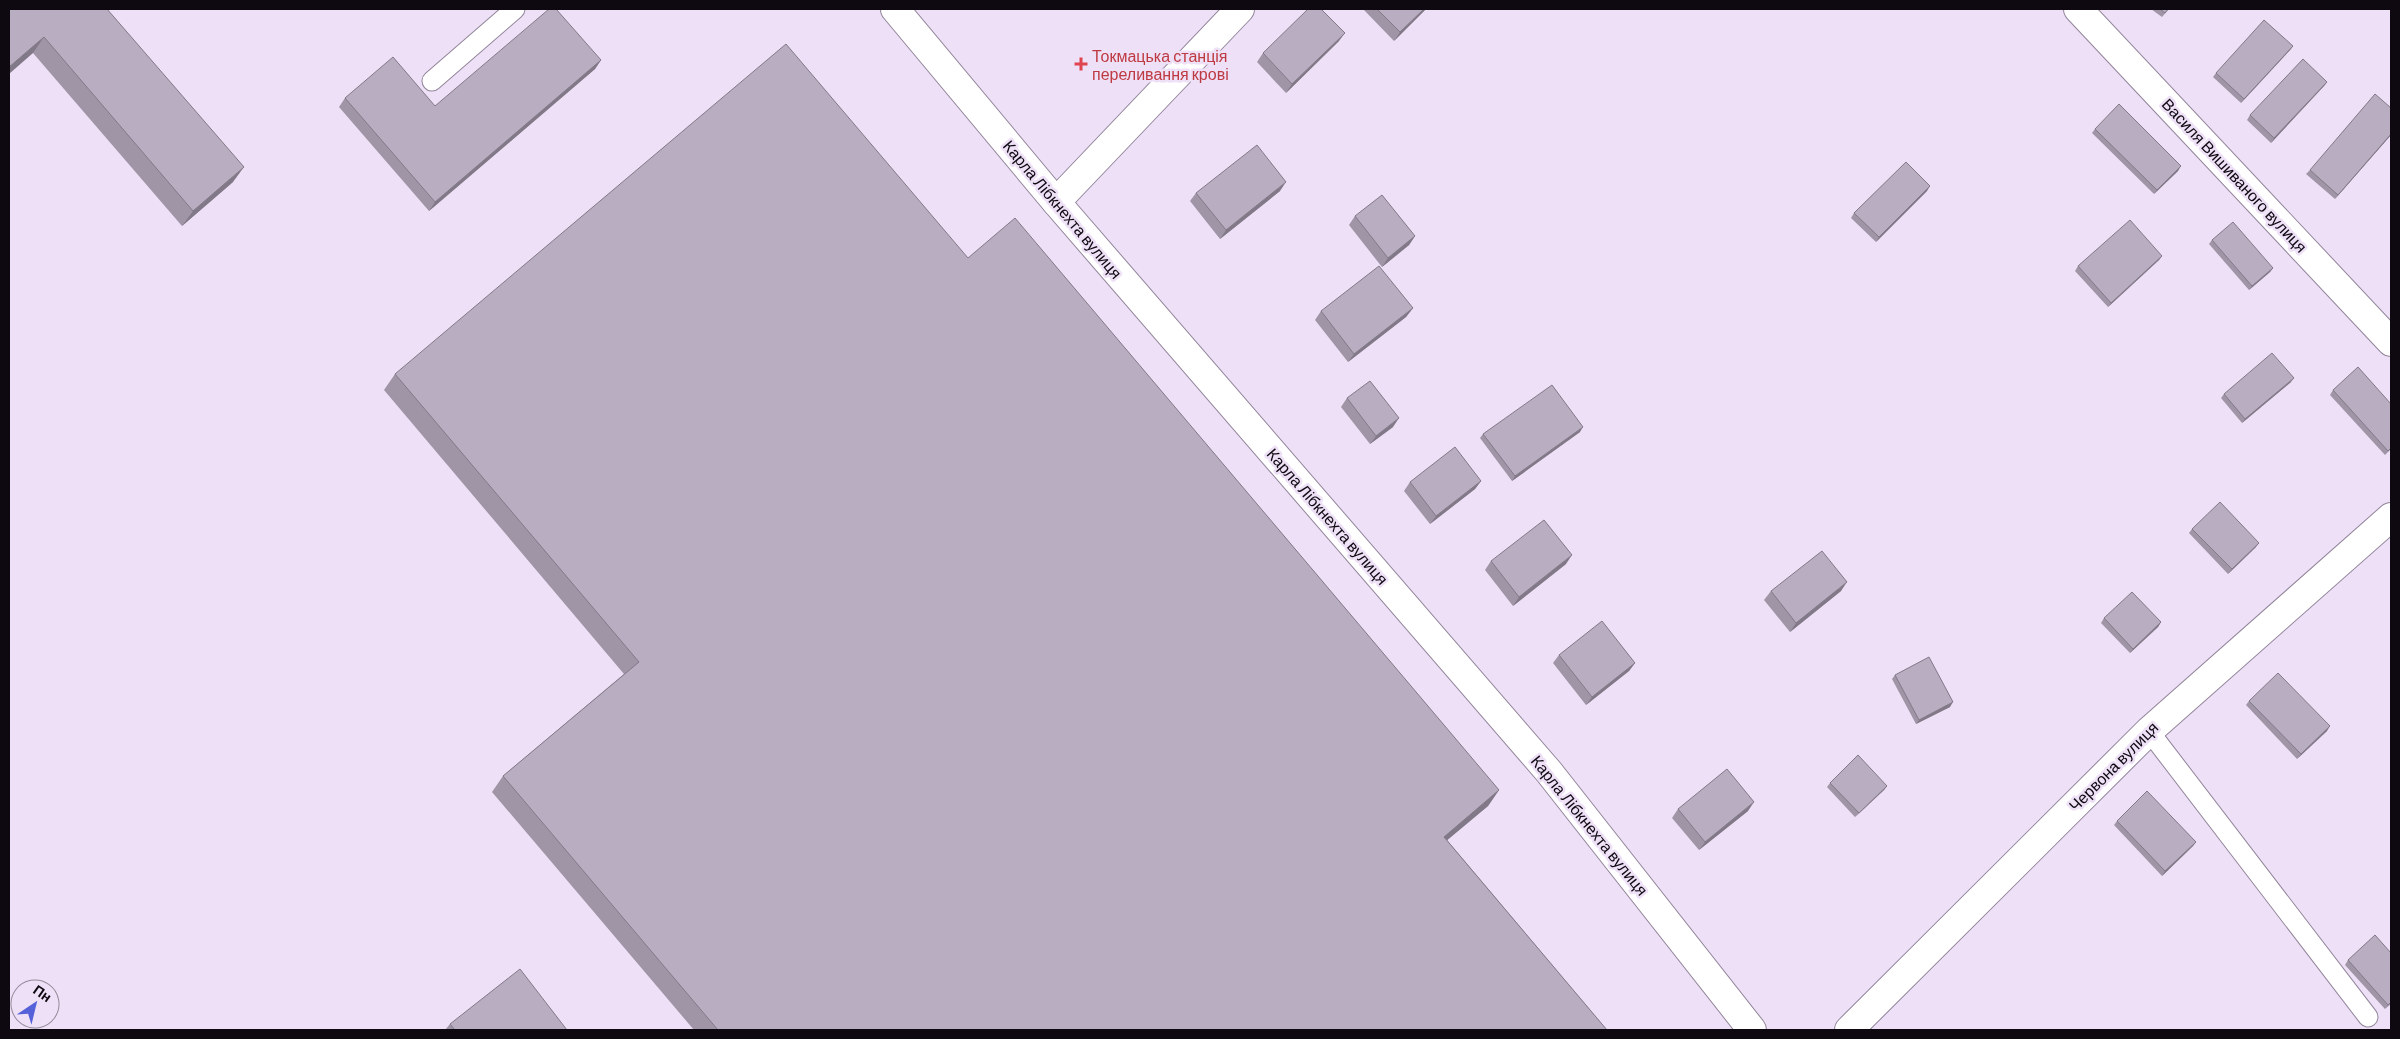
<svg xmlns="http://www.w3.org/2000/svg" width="2400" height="1039" font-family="Barlow,sans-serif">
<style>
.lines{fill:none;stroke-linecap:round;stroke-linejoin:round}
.lane-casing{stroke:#92859a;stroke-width:21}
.street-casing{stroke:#92859a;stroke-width:30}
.lane{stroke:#fff;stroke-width:19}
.street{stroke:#fff;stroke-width:28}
.wall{fill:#9f95a7}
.shaded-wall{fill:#827988}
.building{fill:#b9adc2;stroke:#827988}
.health-dot{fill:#e0444e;stroke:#eee0f6;stroke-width:2}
.labels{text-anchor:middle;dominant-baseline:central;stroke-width:5;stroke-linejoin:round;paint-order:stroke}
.health-label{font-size:16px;fill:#be3a42;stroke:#eee0f6;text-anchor:start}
.street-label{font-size:16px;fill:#0e0911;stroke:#eee0f6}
</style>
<rect width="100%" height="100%" fill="#eee0f6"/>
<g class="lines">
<defs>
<g id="lane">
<polyline points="432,81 515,9"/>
<polyline points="2149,731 2368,1017"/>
</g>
<g id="street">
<polyline points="895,9 1056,202 1549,772 1752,1030"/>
<polyline points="2078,9 2391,342"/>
<polyline points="1056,202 1240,9"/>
<polyline points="1849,1030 2149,731 2391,517"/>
</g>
</defs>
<use href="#lane" class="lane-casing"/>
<use href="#street" class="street-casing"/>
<use href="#lane" class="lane"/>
<use href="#street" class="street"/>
</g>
<g class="wall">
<polygon points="9,9 233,182 182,226 33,53"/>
<polygon points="1363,9 1426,9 1394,41"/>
<polygon points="2151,9 2169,9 2162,17"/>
<polygon points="1339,41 1286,93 1257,62 1263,53"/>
<polygon points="2293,46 2290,50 2241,103 2213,77 2216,73"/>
<polygon points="601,60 595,69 429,211 339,107 345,98 435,106"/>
<polygon points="2327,82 2324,86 2271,143 2247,120 2250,115"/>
<polygon points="2095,129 2178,171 2154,194 2092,133"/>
<polygon points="2391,135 2335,199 2306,174 2310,170"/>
<polygon points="1280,191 1220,239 1190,201 1196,193"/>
<polygon points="1927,191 1876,242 1851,218 1854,213"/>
<polygon points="1355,216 1415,236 1409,245 1382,267 1349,225"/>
<polygon points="2212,240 2273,268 2270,272 2249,290 2209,244"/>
<polygon points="2162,256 2159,260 2108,307 2075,271 2078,266"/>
<polygon points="968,258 1499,790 1488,806 1447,840 1607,1030 694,1030 492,792 503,776 624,674 384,390 395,374"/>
<polygon points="1413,308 1406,317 1348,362 1315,320 1321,311"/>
<polygon points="2291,382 2242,423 2221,398 2224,394"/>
<polygon points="2333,390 2391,449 2385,455 2330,395"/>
<polygon points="1347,398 1393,427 1370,444 1341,407"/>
<polygon points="1580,432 1512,481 1480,438 1483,434"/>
<polygon points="1481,481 1475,489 1430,524 1404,491 1410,482"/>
<polygon points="2192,529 2256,547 2228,574 2189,533"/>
<polygon points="1491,561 1566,564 1513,606 1485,570"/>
<polygon points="1771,591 1841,591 1790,632 1764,600"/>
<polygon points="2104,618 2161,622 2158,627 2130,653 2101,623"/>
<polygon points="1559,655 1635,663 1629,671 1586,705 1553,663"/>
<polygon points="1895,675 1950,707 1916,724 1892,679"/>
<polygon points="2249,701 2327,731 2297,759 2246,705"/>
<polygon points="1830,783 1887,786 1884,790 1855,817 1827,787"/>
<polygon points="1678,809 1748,811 1699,850 1672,818"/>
<polygon points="2117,821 2196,842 2193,846 2162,876 2114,825"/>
<polygon points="2391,953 2391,1004 2385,1009 2345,965 2348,960"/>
<polygon points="450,1024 567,1030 445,1030"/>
</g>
<g class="shaded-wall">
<polygon points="1424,9 1426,9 1394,41 1400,32"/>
<polygon points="1345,33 1339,41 1286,93 1292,84"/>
<polygon points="44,37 33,53 9,74 9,67"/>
<polygon points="2293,46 2290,50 2241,103 2244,99"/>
<polygon points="601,60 595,69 429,211 435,202"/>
<polygon points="2327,82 2324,86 2271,143 2274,138"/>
<polygon points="2391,134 2391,135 2335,199 2338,195"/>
<polygon points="2181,166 2178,171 2154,194 2157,190"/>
<polygon points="244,167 233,182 182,226 193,211"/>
<polygon points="1286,182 1280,191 1220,239 1226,230"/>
<polygon points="1930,186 1927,191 1876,242 1879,237"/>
<polygon points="1415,236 1409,245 1382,267 1388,258"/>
<polygon points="2162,256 2159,260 2108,307 2111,303"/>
<polygon points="2273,268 2270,272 2249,290 2252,286"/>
<polygon points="1413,308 1406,317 1348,362 1354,354"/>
<polygon points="2294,378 2291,382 2242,423 2245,419"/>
<polygon points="1399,418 1393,427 1370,444 1376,436"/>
<polygon points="1583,427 1580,432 1512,481 1515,476"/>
<polygon points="1481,481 1475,489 1430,524 1436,516"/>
<polygon points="2259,543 2256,547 2228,574 2232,569"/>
<polygon points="1572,555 1566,564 1513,606 1519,597"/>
<polygon points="1847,582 1841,591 1790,632 1796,623"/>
<polygon points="2161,622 2158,627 2130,653 2133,649"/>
<polygon points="1635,663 1629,671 1586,705 1592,697"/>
<polygon points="1953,702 1950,707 1916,724 1919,720"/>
<polygon points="2330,726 2327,731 2297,759 2301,754"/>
<polygon points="1887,786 1884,790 1855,817 1859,813"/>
<polygon points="1499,790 1488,806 1433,852 1444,837"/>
<polygon points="1754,802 1748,811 1699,850 1705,842"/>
<polygon points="2196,842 2193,846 2162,876 2165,871"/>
</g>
<g class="building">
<polygon points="9,9 107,9 244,167 193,211 44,37 9,67"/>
<polygon points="549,9 556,9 601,60 435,202 345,98 393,57 435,106"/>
<polygon points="1308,9 1321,9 1345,33 1292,84 1263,53"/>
<polygon points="1377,9 1424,9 1400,32"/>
<polygon points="2160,9 2168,9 2165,13"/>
<polygon points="2264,20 2293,46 2244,99 2216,73"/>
<polygon points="786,44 968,258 1015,218 1499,790 1444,837 1607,1030 718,1030 503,776 639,662 395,374"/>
<polygon points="2303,59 2327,82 2274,138 2250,115"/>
<polygon points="2375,94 2391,108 2391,134 2338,195 2310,170"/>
<polygon points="2119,104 2181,166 2157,190 2095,129"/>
<polygon points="1257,145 1286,182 1226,230 1196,193"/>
<polygon points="1906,162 1930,186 1879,237 1854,213"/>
<polygon points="1382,195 1415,236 1388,258 1355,216"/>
<polygon points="2130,220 2162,256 2111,303 2078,266"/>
<polygon points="2233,222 2273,268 2252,286 2212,240"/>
<polygon points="1379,266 1413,308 1354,354 1321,311"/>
<polygon points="2272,353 2294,378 2245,419 2224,394"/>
<polygon points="2358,367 2391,404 2391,448 2388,451 2333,390"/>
<polygon points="1370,381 1399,418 1376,436 1347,398"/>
<polygon points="1552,385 1583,427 1515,476 1483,434"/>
<polygon points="1455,447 1481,481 1436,516 1410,482"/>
<polygon points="2220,502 2259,543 2232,569 2192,529"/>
<polygon points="1544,520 1572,555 1519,597 1491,561"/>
<polygon points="1822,551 1847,582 1796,623 1771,591"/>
<polygon points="2132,592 2161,622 2133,649 2104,618"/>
<polygon points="1602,621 1635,663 1592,697 1559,655"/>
<polygon points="1929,657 1953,702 1919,720 1895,675"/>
<polygon points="2278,673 2330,726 2301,754 2249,701"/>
<polygon points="1858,755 1887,786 1859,813 1830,783"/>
<polygon points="1727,769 1754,802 1705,842 1678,809"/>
<polygon points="2147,791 2196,842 2165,871 2117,821"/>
<polygon points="2375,935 2391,953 2391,1002 2388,1005 2348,960"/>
<polygon points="520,969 567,1030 455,1030 450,1024"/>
</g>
<path class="health-dot" d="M1078.5 56.5h5v5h5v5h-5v5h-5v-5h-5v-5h5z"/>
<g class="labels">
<g class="health-label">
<text x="1092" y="55">Токмацька станція<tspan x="1092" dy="18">переливання крові</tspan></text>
</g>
<g class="street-label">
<text transform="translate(2235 175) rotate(47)">Василя Вишиваного вулиця</text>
<text transform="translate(1063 209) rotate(50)">Карла Лібкнехта вулиця</text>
<text transform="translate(1328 516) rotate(49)">Карла Лібкнехта вулиця</text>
<text transform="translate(2113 766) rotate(-45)">Червона вулиця</text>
<text transform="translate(1590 825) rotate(51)">Карла Лібкнехта вулиця</text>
</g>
</g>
<rect width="2400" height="1039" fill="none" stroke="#0e0911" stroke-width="20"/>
<g transform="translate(35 1004) rotate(35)"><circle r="24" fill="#eee0f6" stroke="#948a9a"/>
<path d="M0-4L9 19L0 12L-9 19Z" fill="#5561d8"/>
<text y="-8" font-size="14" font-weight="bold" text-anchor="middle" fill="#0e0911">Пн</text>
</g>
</svg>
